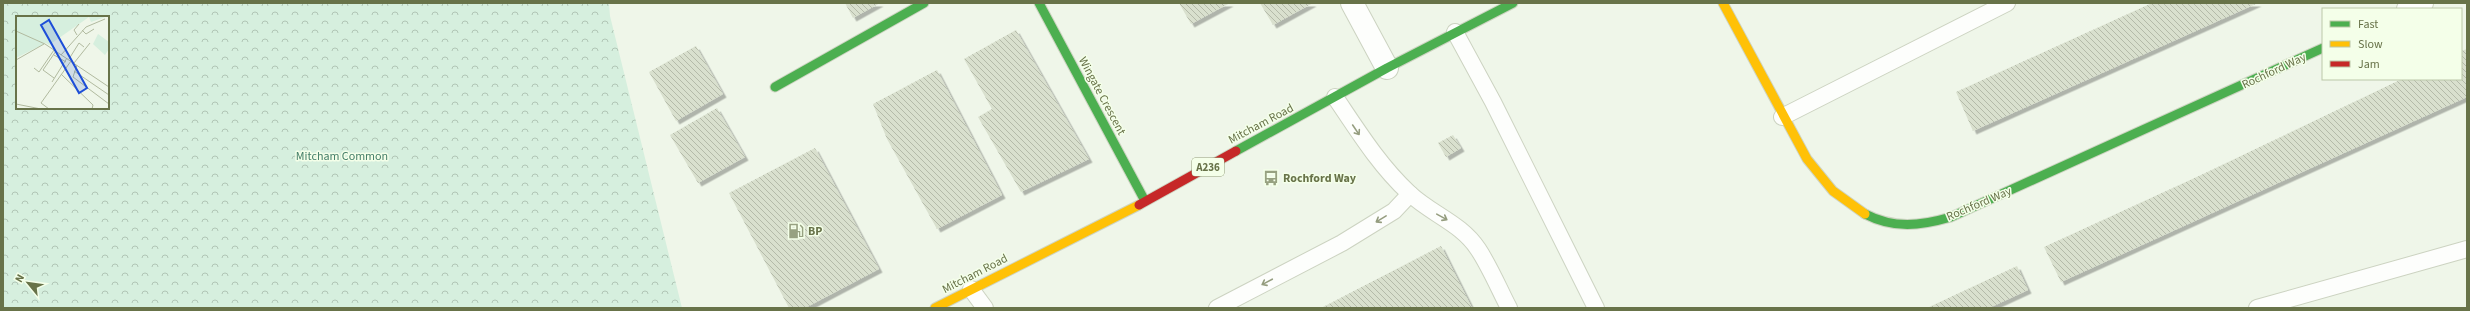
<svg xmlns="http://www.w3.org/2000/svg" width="2470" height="311" font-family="'Source Sans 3',sans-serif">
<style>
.park{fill:url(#park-crowns);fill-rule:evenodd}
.building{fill:url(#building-back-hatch);filter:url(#shadow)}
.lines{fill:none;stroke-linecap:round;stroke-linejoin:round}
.lane-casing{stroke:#ccd3c1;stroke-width:18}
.street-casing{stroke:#ccd3c1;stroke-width:24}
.fast-casing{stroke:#ced4c2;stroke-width:11}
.slow-casing{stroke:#ced4c2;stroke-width:11}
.jam-casing{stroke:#ced4c2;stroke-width:11}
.lane{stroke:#fdfefc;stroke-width:16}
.street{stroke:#fdfefc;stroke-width:22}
.fast{stroke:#4caf50;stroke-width:9}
.slow{stroke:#ffc107;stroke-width:9}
.jam{stroke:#c62828;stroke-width:9}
.oneway{stroke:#959d7f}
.labels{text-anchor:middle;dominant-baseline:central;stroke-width:3;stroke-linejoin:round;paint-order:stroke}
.shield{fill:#f4ffe9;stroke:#929d79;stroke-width:1}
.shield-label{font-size:11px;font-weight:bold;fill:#687349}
.street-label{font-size:12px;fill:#687349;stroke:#f4ffe9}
.park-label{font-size:12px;fill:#447f68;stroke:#f4ffe9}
.poi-label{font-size:12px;font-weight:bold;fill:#687349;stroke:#f4ffe9;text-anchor:start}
.inset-road{fill:none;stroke:#b1ba9f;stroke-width:1}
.view{fill:#1d4ed8;fill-opacity:0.15;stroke:#1d4ed8;stroke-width:2}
.inset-edge{fill:none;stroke:#687349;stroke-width:2}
</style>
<defs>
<pattern id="park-crowns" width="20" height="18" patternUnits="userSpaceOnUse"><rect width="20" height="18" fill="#d6efde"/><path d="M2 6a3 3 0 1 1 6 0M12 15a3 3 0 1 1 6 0" fill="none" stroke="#b1c6b6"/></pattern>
<pattern id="building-back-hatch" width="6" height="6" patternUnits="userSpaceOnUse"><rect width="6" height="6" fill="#d9e0ce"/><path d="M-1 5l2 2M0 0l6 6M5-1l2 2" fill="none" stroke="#b4baa9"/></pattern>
<filter id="shadow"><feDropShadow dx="3.5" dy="3.5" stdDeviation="0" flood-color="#0004"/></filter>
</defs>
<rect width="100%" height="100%" fill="#eff6e9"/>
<path class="park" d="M 3,3 L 609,3 L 610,16 L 682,308 L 3,308 ZM 17,17 L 108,17 L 108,108 L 17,108 Z"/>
<g class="building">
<polygon points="845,3 880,3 853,18"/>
<polygon points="1179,3 1230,3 1191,24"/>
<polygon points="1260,3 1313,3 1273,25"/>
<polygon points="2152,3 2258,3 1973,131 1956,92"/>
<polygon points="1016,30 1089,159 1021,192 978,117 992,109 964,59"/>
<polygon points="696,46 723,94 676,121 649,72"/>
<polygon points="2467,49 2467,97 2061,282 2044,247 2201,175 2402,79 2461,79 2461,51"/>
<polygon points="937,70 1002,195 937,229 887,139 873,104"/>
<polygon points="717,108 745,157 698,183 670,135"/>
<polygon points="1453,135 1461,148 1446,157 1438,143"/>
<polygon points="815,148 879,269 805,308 789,308 729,193"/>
<polygon points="1441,246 1472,308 1321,308"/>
<polygon points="2017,266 2028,290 1989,308 1927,308"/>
</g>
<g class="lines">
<defs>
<g id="lane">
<polyline points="1455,32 1493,102 1596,308"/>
<path d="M 1335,97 C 1358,131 1379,165 1409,193 C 1431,214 1461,223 1478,249 C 1490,267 1499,289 1509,308"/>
<polyline points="1782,117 2007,3"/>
<polyline points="971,289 985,308"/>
<polyline points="1217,308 1342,243 1394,211 1410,194"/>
<polyline points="2257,308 2467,249"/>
</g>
<g id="street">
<polyline points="1352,3 1387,68"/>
<polyline points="2408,9 2422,3"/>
</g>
<g id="fast">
<polyline points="1039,3 1145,201"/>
<polyline points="775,87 924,3"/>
<polyline points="1236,151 1387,68 1513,3"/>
<path d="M 1865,214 C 1894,229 1920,226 1951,217 L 2323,48"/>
</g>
<g id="slow">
<polyline points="1723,3 1807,159 1833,191 1865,214"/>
<polyline points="935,308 1139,205"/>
</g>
<polyline id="jam" points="1139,205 1236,151"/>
</defs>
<use href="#lane" class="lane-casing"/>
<use href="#street" class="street-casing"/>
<use href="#fast" class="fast-casing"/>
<use href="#slow" class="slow-casing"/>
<use href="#jam" class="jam-casing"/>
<use href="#lane" class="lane"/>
<use href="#street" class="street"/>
<use href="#fast" class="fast"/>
<use href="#slow" class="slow"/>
<use href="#jam" class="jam"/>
</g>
<defs><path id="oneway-shaft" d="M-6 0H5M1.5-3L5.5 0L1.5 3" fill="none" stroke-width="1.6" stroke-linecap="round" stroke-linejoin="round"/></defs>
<g class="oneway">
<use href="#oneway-shaft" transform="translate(1356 130) rotate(56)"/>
<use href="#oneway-shaft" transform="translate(1442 217) rotate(29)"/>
<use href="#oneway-shaft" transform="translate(1381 219) rotate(149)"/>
<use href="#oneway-shaft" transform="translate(1267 282) rotate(152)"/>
</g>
<defs>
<symbol id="bus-bare" viewBox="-9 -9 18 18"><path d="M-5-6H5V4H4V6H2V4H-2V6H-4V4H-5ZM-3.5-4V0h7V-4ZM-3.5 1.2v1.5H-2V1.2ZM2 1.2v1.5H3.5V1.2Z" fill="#97a181" stroke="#f4ffe9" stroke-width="2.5" paint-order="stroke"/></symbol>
<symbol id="fuel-bare" viewBox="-9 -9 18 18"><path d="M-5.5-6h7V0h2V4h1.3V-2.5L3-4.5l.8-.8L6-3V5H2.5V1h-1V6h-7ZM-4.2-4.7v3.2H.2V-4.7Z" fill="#97a181" stroke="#f4ffe9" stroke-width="2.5" paint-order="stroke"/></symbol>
</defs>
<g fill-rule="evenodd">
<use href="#bus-bare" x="1260" y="167" width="22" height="22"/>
<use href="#fuel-bare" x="785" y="220" width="22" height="22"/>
</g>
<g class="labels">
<rect class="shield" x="1192" y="158" width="32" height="18" rx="3"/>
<g class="shield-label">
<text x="1208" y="167">A236</text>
</g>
<g class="street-label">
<text transform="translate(2274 71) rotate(-25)">Rochford Way</text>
<text transform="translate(1102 96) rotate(62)">Wingate Crescent</text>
<text transform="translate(1261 124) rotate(-28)">Mitcham Road</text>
<text transform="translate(1979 204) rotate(-23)">Rochford Way</text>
<text transform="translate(975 274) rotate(-27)">Mitcham Road</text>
</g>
<g class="park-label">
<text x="342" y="156">Mitcham Common</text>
</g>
<g class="poi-label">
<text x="1283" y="178">Rochford Way</text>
<text x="808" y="231">BP</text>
</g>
</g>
<g transform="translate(16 16)">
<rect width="93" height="93" fill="#eff6e9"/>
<path d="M 0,0 L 92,0 L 75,6 L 73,1 L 33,29 L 30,27 L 0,42 ZM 82,18 L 93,26 L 93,33 L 89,39 L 77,28 Z" fill="#d6efde"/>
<path class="inset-road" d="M 66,14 L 70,18 L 78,13M 0,15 L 29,28 L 93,71M 61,19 L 58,14 L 63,8M 38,39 L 50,46M 45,39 L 70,11 L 89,3M 53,43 L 63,27 L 68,31M 0,44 L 28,28M 58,47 L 74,27M 61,49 L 57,61 L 93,88M 18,52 L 23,56 L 38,34M 58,55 L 93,79M 45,58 L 77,89 L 76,93M 38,62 L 27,54 L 40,35M 36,66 L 51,42M 0,88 L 25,93M 33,93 L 25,87 L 55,45"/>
<path class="view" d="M 33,4 L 71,72 L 63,77 L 25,9 Z"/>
<rect width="93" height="93" class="inset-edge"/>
</g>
<rect width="2470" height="311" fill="none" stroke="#687349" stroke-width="8"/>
<rect x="2322" y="8" width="140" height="72" fill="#f4ffe9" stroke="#bcc7a9"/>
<rect x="2330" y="21" width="20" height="6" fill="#4caf50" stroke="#bcc7a9"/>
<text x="2358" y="28" font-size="12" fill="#687349">Fast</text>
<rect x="2330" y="41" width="20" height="6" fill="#ffc107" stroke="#bcc7a9"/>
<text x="2358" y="48" font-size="12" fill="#687349">Slow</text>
<rect x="2330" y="61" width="20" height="6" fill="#c62828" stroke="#bcc7a9"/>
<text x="2358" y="68" font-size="12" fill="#687349">Jam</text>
<g transform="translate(28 283) rotate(299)" stroke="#f4ffe9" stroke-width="3" paint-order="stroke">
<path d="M0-3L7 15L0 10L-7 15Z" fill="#687349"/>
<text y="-6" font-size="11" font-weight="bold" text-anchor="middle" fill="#687349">N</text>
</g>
</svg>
